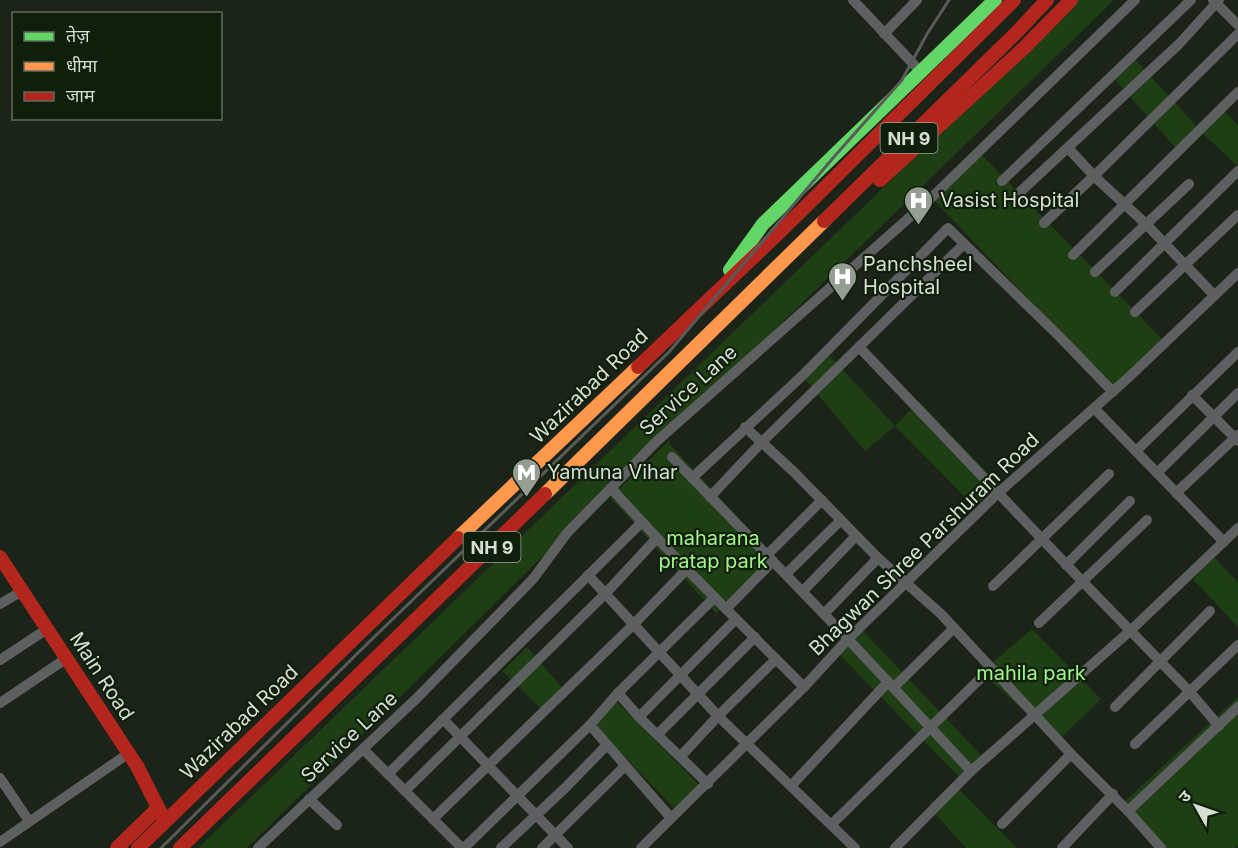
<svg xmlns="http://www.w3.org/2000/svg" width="1238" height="848" font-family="Inter,'Noto Sans Devanagari',sans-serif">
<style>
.green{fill:#1e3f14}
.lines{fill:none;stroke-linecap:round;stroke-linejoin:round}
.street{stroke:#5e5f60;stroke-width:10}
.fast{stroke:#63d668;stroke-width:14}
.slow{stroke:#ff974d;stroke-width:14}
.jam{stroke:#b3261e;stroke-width:14}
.rail{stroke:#585c59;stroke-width:3}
.labels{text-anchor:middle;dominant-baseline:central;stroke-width:4.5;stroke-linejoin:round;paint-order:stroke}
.shield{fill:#101e0c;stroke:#9aa597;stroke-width:1.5}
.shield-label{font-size:18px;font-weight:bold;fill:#d5dfd3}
.poi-label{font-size:20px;fill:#d5dfd3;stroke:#101e0c;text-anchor:start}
.street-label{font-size:20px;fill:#d5dfd3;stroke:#101e0c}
.park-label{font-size:20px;fill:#a3f48c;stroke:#101e0c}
</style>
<rect width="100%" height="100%" fill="#1c2419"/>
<g class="green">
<polygon points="1078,0 1114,0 619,481 247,848 198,848"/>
<polygon points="1132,56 1202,132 1224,111 1238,125 1238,166 1202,133 1180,153 1112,76"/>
<polygon points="978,151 1165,342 1115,390 932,198"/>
<polygon points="830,356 895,426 919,401 998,484 975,507 895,426 865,451 805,379"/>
<polygon points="668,442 778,560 716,613 610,497"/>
<polygon points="1214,557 1238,583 1238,627 1193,579"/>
<polygon points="860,628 981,755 958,776 835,650"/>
<polygon points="1032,629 1101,699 1058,741 981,672"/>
<polygon points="527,647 565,691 543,711 502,671"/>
<polygon points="1238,697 1238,845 1234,848 1165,848 1122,804"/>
<polygon points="615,700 699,785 674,808 593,724"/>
<polygon points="953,783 1017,848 966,848 928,806"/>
</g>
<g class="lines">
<g class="street">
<polyline points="853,0 921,72"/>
<polyline points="1213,0 1238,25"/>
<polyline points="884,34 917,0"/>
<polyline points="1068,148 1094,176 1146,224 1214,295"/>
<polyline points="1002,181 1191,0"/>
<polyline points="1020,192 1179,44 1219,0"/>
<polyline points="1044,223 1094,176 1238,34"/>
<polyline points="1073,255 1238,92"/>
<polyline points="1095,272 1189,184"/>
<polyline points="1115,292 1238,171"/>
<polyline points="1135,312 1238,215"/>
<polyline points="859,347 1082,581 1189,691 1219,726"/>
<polyline points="1192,395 1238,441"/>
<polyline points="1094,408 1224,542"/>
<polyline points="745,427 794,472 878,558 941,614 1071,754 1128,811 1161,848"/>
<polyline points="1136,451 1238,352"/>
<polyline points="672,457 848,639 971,771"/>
<polyline points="1157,473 1238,393"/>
<polyline points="692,478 802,376 948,228 1059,336 1113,392"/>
<path d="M 611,488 C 673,557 739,622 804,687"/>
<polyline points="1176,493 1238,435"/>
<polyline points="710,497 761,443 964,244"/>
<polyline points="767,555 822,500"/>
<polyline points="1066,565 1130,501"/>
<polyline points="786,574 841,520"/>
<polyline points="588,575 718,716 855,848"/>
<polyline points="993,586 1109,474"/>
<polyline points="803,591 856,536"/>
<polyline points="0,604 22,591"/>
<polyline points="726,609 773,561"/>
<polyline points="824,614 878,558"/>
<polyline points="1039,623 1147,520"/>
<polyline points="0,660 47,629"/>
<polyline points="894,687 954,628"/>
<polyline points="618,693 639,717 708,784"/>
<polyline points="0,703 67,658"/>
<polyline points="1115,707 1210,611"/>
<polyline points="639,717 736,619"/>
<polyline points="443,719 568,848"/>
<polyline points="590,725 671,818"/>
<polyline points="658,734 755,637"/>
<polyline points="1135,744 1238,645"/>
<polyline points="363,749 462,848"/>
<polyline points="681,756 718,716 776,659"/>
<polyline points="388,774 642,522"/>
<polyline points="0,778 29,821"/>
<polyline points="791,786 888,682"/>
<polyline points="405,791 605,594 657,538"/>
<polyline points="309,799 337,825"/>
<polyline points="1128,811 1238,707"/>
<polyline points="433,819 634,624 686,570"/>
<polyline points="832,824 991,668"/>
<polyline points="1002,824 1071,754"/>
<polyline points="0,842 129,753"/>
<polyline points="258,848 417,698 533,579 567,533 657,441 928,201 1135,0"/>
<polyline points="464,848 590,725 618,693 714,598"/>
<polyline points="501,848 565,788 607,745"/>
<polyline points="542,848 625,766"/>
<polyline points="641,848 804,687 848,639 998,493 1128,378 1238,273"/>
<polyline points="895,848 971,771 1130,631 1238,528"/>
<polyline points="1062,848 1113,794"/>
</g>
<polyline class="fast" points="730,270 763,224 995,0"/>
<g class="slow">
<polyline points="545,494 824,221"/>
<polyline points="458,538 638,367"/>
</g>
<g class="jam">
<polyline points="880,180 1025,47 1071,0"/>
<polyline points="824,221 1016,33 1047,0"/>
<polyline points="638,367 786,226 1014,0"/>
<polyline points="0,557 137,766 165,821"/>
<polyline points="117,848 158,808"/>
<polyline points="138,848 458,538"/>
<polyline points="180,848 545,494"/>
</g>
<polyline class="rail" points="161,848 368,643 669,352 833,158 902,80 927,34 949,0"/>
</g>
<defs>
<symbol id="hospital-pin" viewBox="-11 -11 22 30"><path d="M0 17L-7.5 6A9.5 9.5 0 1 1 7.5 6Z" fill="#949e92" stroke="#101e0c"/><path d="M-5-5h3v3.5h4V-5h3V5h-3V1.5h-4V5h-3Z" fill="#fff"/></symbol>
<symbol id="metro-pin" viewBox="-11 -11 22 30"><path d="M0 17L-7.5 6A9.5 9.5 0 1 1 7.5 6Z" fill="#949e92" stroke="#101e0c"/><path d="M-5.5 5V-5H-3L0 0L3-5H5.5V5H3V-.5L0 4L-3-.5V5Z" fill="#fff"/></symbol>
</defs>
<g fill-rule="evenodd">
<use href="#hospital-pin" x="902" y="184" width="33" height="45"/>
<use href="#hospital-pin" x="826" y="260" width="33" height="45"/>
<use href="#metro-pin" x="510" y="456" width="33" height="45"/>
</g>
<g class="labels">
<g class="shield">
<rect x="880.5" y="123" width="57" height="30" rx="4.5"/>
<rect x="463.5" y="532" width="57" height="30" rx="4.5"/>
</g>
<g class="shield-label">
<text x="909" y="138">NH 9</text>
<text x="492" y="547">NH 9</text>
</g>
<g class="poi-label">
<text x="940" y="200">Vasist Hospital</text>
<text x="863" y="264">Panchsheel<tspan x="863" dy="23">Hospital</tspan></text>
<text x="547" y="472">Yamuna Vihar</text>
</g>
<g class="street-label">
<text transform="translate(589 386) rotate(-44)">Wazirabad Road</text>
<text transform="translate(688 390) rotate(-42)">Service Lane</text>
<text transform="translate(924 544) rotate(-44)">Bhagwan Shree Parshuram Road</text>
<text transform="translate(102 676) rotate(57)">Main Road</text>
<text transform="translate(239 722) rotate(-44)">Wazirabad Road</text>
<text transform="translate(349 737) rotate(-43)">Service Lane</text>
</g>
<g class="park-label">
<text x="713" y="538">maharana<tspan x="713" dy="23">pratap park</tspan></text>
<text x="1031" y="673">mahila park</text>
</g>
</g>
<rect x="12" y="12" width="210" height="108" fill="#101e0c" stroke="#5f6b5c" stroke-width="1.5"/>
<rect x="24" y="32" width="30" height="9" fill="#63d668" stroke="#5f6b5c" stroke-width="1.5"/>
<text x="66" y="42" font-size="18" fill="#d5dfd3">तेज़</text>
<rect x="24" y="62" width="30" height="9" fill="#ff974d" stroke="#5f6b5c" stroke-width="1.5"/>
<text x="66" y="72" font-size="18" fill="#d5dfd3">धीमा</text>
<rect x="24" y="92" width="30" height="9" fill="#b3261e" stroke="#5f6b5c" stroke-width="1.5"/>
<text x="66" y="102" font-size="18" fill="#d5dfd3">जाम</text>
<g transform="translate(1196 806) rotate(310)" stroke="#101e0c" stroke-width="4.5" paint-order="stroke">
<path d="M0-4.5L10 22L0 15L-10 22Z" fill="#d5dfd3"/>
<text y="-9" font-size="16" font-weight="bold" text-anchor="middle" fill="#d5dfd3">उ</text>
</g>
</svg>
